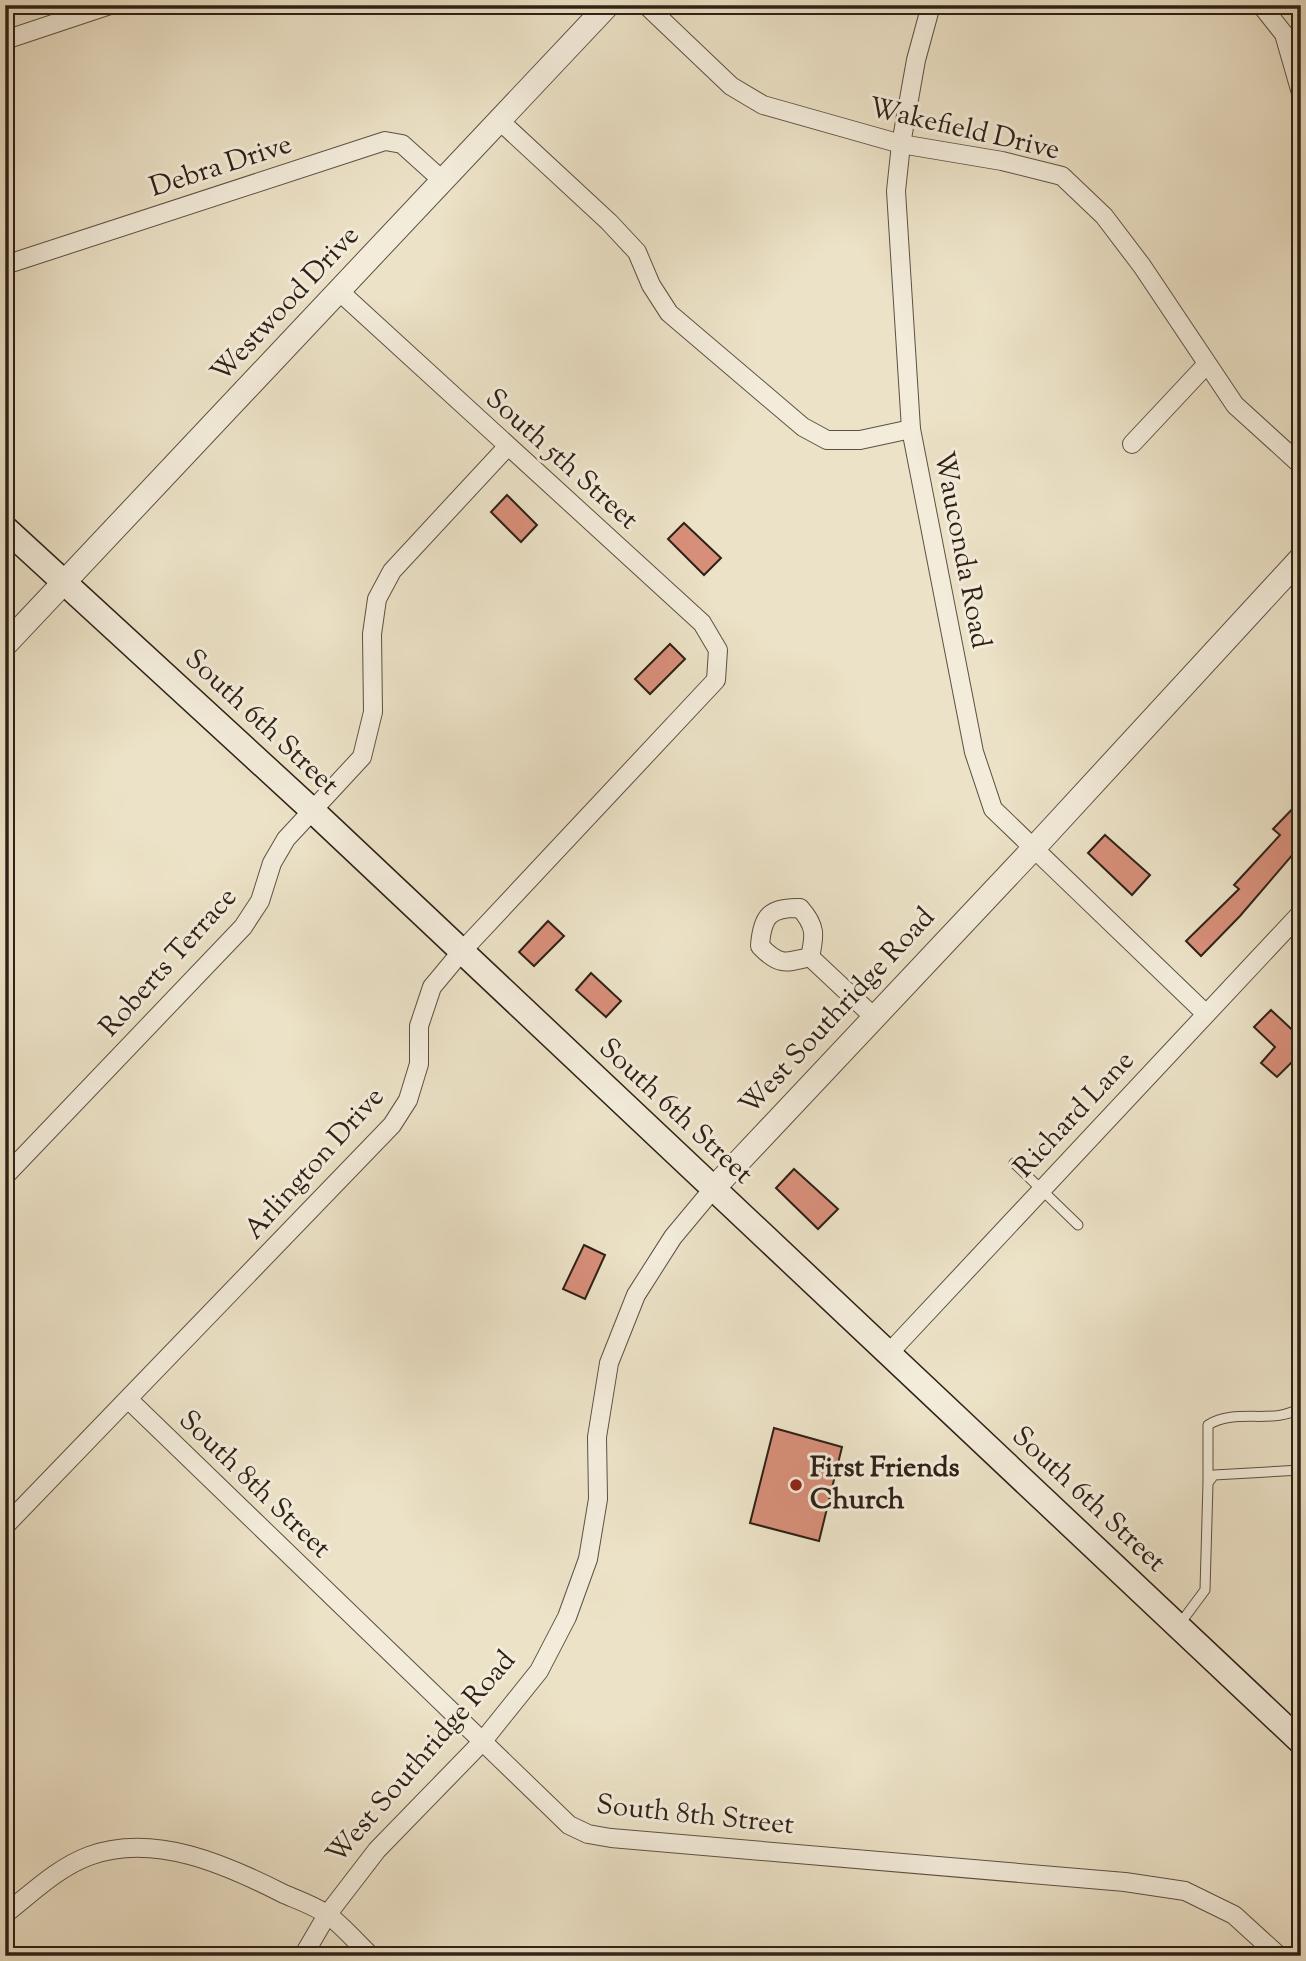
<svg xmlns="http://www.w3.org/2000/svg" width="1306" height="1961" font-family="'Sorts Mill Goudy',serif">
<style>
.building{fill:#d88f7a;stroke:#2d2117;stroke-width:2}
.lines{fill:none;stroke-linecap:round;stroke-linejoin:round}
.service-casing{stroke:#5d5143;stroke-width:11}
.minor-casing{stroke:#5d5143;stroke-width:20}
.tertiary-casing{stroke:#5d5143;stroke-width:25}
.secondary-casing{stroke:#2d2117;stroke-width:27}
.service{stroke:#f3ecdb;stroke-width:9}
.minor{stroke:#f3ecdb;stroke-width:18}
.tertiary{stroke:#f3ecdb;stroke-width:23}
.secondary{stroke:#f3ecdb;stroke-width:24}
.poi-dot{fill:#8f2418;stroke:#f3ecdb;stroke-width:2.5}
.labels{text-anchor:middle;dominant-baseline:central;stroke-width:6;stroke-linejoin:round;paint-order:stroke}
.street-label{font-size:28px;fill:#2d2117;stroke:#f3ecdb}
.poi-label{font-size:28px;font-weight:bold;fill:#2d2117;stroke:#f3ecdb;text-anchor:start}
</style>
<rect width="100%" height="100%" fill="#ece2c7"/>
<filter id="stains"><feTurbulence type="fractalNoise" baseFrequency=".00286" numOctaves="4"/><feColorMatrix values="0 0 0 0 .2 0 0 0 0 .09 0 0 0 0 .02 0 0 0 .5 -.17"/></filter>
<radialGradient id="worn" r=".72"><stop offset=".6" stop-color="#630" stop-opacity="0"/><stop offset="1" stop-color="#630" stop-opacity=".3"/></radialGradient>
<g class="building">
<polygon points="507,495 537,525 521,542 491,512"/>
<polygon points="684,523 721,558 704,575 668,539"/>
<polygon points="670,644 685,659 650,694 635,679"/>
<polygon points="1301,800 1301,845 1240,916 1201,956 1186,941 1239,889 1234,885 1280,835 1273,829"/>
<polygon points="1105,835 1150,875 1132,895 1088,853"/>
<polygon points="548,921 564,936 534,966 519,952"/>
<polygon points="591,973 621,1001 606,1017 576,990"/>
<polygon points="1271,1010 1301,1038 1301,1053 1277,1077 1261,1063 1275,1047 1254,1027"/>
<polygon points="794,1169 838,1209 818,1229 776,1188"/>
<polygon points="584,1245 605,1255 585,1299 563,1289"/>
<polygon points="774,1428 842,1447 819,1541 750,1523"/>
</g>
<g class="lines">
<defs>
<g id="service">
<polyline points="1014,1163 1078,1225"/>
<path d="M 1208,1481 L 1208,1425 C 1237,1407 1275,1426 1301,1407"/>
<polyline points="1179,1625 1205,1590 1208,1483 1214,1475 1301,1470"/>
</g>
<g id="minor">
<polyline points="646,5 731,86 763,105 901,144 1002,161 1062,176 1104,216 1142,266 1235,405 1301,465"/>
<polyline points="931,5 916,60 901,144 896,191 911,429 974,752 993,809 1206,1014"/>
<polyline points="1261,5 1284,34 1301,93"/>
<polyline points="5,40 110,5"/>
<polyline points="500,121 609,222 637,252 651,285 669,313 803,427 827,440 860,440 911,429"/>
<polyline points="5,265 385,141 402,144 443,181"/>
<polyline points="1132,444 1207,364"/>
<path d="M 810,957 C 785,963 779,966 760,946 C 762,916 770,907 800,908 C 816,926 815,935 810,957 L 874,1017"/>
<polyline points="5,1176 243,927 260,901 272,863 286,839 362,757 373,712 372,634 377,599 392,571 507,447"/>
<polyline points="889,1353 1301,913"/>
<polyline points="129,1400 569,1825 588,1834 611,1838 1125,1882 1185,1891 1234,1915 1279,1956"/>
<polyline points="5,1526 392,1125 408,1100 419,1064 419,1026 432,987 462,951 716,680 718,650 702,623 340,292"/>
<path d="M 5,1914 C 32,1893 57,1868 89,1856 C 154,1832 227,1865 284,1894 C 298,1900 315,1906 328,1915 C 343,1926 357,1943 371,1956"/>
<polyline points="303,1956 327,1915 377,1850 482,1742 539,1671 567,1617 588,1559 598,1499 597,1437 609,1363 636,1295 673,1237 713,1189"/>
</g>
<g id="tertiary">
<polyline points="5,645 608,5"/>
<polyline points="713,1189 1034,848 1301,558"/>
</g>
<polyline id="secondary" points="5,528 313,811 1301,1742"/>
</defs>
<use href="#service" class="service-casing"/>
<use href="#minor" class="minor-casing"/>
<use href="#tertiary" class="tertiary-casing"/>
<use href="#secondary" class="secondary-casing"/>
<use href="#service" class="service"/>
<use href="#minor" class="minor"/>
<use href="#tertiary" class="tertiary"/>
<use href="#secondary" class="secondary"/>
</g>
<circle class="poi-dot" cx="796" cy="1485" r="7"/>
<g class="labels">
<g class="street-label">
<text transform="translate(964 130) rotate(13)">Wakefield Drive</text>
<text transform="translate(221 167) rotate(-18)">Debra Drive</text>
<text transform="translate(286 305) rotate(-47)">Westwood Drive</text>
<text transform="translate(561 460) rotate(42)">South 5th Street</text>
<text transform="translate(961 550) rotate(79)">Wauconda Road</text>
<text transform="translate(261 723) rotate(43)">South 6th Street</text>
<text transform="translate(169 963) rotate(-48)">Roberts Terrace</text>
<text transform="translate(838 1012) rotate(-47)">West Southridge Road</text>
<text transform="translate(675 1112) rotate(43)">South 6th Street</text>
<text transform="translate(1075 1115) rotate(-47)">Richard Lane</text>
<text transform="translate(315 1164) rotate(-48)">Arlington Drive</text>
<text transform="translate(254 1485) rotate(44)">South 8th Street</text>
<text transform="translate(1088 1500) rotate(43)">South 6th Street</text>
<text transform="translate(422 1758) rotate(-49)">West Southridge Road</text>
<text transform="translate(695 1816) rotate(6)">South 8th Street</text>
</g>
<g class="poi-label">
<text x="810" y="1469">First Friends<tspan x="810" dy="32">Church</tspan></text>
</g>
</g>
<rect width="1306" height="1961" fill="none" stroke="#ece2c7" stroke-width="28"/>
<rect x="7" y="7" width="1292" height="1947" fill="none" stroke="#2d2117" stroke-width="3.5"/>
<rect x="14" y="14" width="1278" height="1933" fill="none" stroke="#2d2117" stroke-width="2"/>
<rect width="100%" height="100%" filter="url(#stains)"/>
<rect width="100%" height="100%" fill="url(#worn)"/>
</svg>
